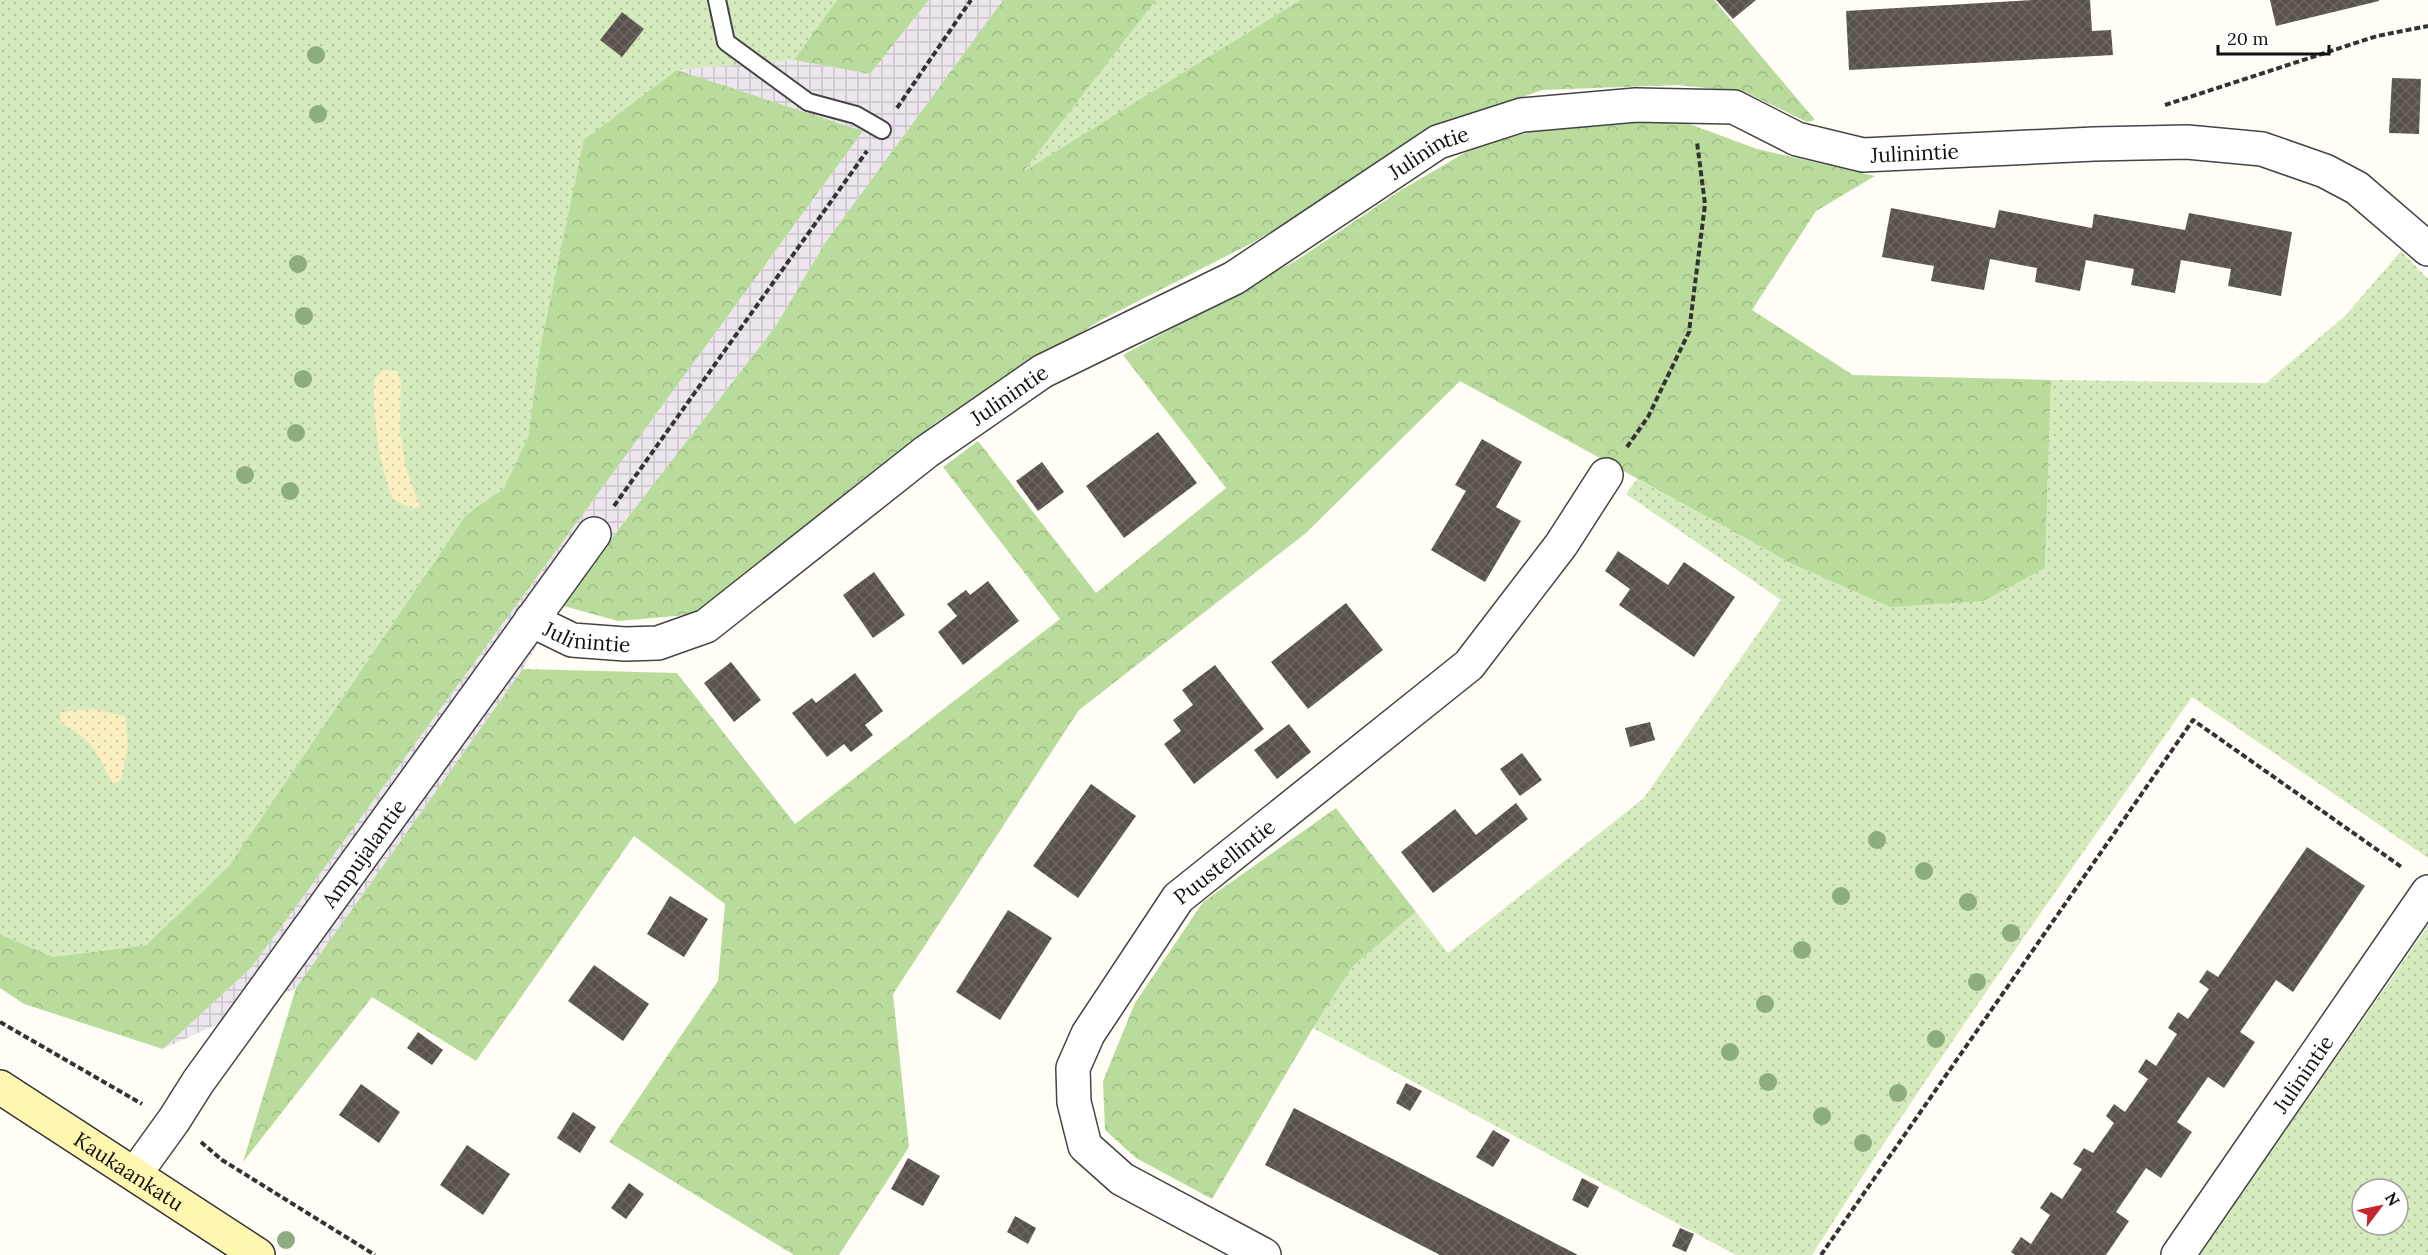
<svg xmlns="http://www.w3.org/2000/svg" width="2428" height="1255" font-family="Lora,serif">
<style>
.industrial{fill:url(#industrial-grid)}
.grass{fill:url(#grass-dots);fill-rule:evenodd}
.forest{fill:url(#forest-crowns)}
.sand{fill:url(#sand-dots)}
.building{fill:url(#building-cross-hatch)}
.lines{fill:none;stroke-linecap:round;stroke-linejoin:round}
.lane-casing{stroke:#444;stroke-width:20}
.street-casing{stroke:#444;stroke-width:36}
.secondary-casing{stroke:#333;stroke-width:36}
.path{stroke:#333;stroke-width:4;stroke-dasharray:6 3;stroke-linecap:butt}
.lane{stroke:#fff;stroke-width:16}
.street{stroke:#fff;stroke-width:33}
.secondary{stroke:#fff6b0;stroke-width:33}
.tree{fill:#8dad7f}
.labels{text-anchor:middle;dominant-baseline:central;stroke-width:6;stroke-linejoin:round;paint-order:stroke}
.street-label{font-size:21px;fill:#111;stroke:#fff}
</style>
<defs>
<pattern id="industrial-grid" width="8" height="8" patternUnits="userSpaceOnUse" patternTransform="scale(1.5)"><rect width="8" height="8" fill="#eee6ef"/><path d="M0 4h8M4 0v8" fill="none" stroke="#cbc4cc"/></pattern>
<pattern id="grass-dots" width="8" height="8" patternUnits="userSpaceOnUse" patternTransform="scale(1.5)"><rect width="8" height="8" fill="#d5ebbd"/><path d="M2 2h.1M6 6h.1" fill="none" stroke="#b6c8a1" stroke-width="1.8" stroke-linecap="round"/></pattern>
<pattern id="forest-crowns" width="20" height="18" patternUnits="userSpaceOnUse" patternTransform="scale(1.5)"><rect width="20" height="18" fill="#b9dc9c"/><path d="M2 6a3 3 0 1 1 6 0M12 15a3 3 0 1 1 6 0" fill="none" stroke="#9ebc85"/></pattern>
<pattern id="sand-dots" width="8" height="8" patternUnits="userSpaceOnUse" patternTransform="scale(1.5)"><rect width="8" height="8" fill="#fbeec1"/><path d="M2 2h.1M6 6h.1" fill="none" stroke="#d6cba5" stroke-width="1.8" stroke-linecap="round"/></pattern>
<pattern id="building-cross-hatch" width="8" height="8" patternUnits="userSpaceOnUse" patternTransform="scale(1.5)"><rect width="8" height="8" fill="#5a524d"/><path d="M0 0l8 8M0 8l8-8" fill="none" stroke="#6d6662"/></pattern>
</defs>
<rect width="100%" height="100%" fill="#fffdf5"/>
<polygon class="industrial" points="929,0 1003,0 825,243 775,327 560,605 523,669 296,988 163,1049 251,968 863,131 677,70 794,60 870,74"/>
<g class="grass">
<polygon points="0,0 837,0 794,60 677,70 540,349 528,437 504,488 466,515 229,866 146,945 53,957 0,934"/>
<polygon points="1156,0 1300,0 1021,174"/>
<path d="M 2401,251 L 2428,279 L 2428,858 L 2192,697 C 2063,881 1932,1065 1812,1255 L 1736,1255 L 1313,1028 L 1352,967 L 1416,912 L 1448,953 L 1644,798 L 1781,600 L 1626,494 L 1637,479 L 1794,565 L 1890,607 L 2045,568 L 2051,380 L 2266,383 L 2345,316 Z"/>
<path d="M 2428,926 L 2428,1255 L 2199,1255 ZM 2362,1189 L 2398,1189 L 2398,1225 L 2362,1225 Z"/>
</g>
<g class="forest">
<polygon points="837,0 929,0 870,74 794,60"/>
<polygon points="1003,0 1156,0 1023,172 1300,0 1714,0 1815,120 1807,122 1745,92 1678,85 1542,90 1433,130 1254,242 1101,320 938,421 699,614 618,621 560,605 775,327 825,243"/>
<polygon points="677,70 863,131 251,968 163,1049 24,1004 0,988 0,934 53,957 146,945 229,866 466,515 504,488 528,437 540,349 584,140"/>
<polygon points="1676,119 1757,149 1875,176 1816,211 1752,310 1853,375 2051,380 2045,568 1983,601 1890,607 1794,565 1460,381 1306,533 1079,710 893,994 909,1147 839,1255 794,1255 609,1142 718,981 725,904 634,836 476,1061 372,997 243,1162 296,988 523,669 677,673 795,824 1060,619 943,467 978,441 1096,593 1226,488 1123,355 1297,260 1401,190 1480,144 1555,126"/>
<polygon points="1336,808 1416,912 1352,967 1313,1028 1212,1199 1136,1158 1105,1130 1103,1081 1135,1003 1203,902"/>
</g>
<g class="sand">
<path d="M 383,370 L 397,371 L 401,380 L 400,431 L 406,468 L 420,506 L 412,509 L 393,499 C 379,465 373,417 374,380 Z"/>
<path d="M 92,709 L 125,716 L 128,746 L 121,780 L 113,784 C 95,751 95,742 61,723 L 60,712 Z"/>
</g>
<g class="building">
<polygon points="1716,0 1756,0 1733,19"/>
<polygon points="2033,0 2090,0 2092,31 2111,30 2113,55 1849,70 1846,11"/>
<polygon points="2270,0 2379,0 2379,1 2276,26"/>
<polygon points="622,12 644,29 622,57 600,40"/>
<polygon points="2392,78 2421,79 2419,134 2389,133"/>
<polygon points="1891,208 1995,228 1999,210 2092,228 2094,214 2185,230 2189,213 2292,232 2281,296 2228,286 2231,269 2181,260 2175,293 2131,285 2134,269 2086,260 2080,291 2035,282 2037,268 1990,259 1984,290 1931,281 1934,266 1882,257"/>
<polygon points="1158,432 1197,483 1124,538 1086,486"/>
<polygon points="1482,439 1522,462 1496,507 1521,521 1485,582 1431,550 1466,491 1455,485"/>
<polygon points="1042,462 1064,492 1038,511 1016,481"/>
<polygon points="1618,551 1668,585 1684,562 1735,597 1694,657 1619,605 1630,589 1605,571"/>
<polygon points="874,572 905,615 873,638 843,595"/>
<polygon points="988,581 1019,621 963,665 938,632 957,616 947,604 966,590 970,595"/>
<polygon points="1346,603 1383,650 1308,709 1271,662"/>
<polygon points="731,662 761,700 734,722 704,683"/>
<polygon points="1215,665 1264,729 1194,784 1164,744 1181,731 1173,720 1193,705 1182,690"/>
<polygon points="855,673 883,711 865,725 873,735 851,752 844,744 827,757 792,713 812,698 816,703"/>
<polygon points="1650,722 1655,740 1630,747 1625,728"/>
<polygon points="1289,724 1311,752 1277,779 1254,750"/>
<polygon points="1522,753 1542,780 1520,796 1500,769"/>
<polygon points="1091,784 1136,816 1078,898 1033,866"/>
<polygon points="1516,803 1528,819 1433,893 1401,852 1455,809 1476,835"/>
<polygon points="2307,847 2365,886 2293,992 2276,980 2240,1032 2255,1042 2224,1088 2208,1077 2177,1122 2192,1132 2161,1178 2146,1168 2116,1212 2129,1221 2106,1255 2015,1255 2011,1252 2021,1237 2031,1244 2050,1215 2040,1208 2051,1192 2062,1199 2082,1169 2073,1164 2084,1148 2093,1153 2114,1123 2106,1116 2114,1104 2125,1112 2148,1079 2138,1072 2146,1059 2156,1066 2177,1034 2168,1028 2178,1012 2188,1019 2209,989 2199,982 2207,970 2218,977"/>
<polygon points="670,896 708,919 684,957 647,934"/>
<polygon points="1008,910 1052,938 1000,1020 956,992"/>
<polygon points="594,965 649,1004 623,1041 568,1001"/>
<polygon points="418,1032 443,1050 432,1065 407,1048"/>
<polygon points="1406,1083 1422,1091 1410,1111 1396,1103"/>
<polygon points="361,1084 400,1112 379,1143 339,1115"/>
<polygon points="1294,1108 1578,1255 1440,1255 1265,1165"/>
<polygon points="573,1112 596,1127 580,1153 557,1138"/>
<polygon points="1493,1130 1510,1140 1493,1167 1476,1157"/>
<polygon points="467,1145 510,1174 483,1215 440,1185"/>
<polygon points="908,1158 940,1176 923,1206 891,1189"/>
<polygon points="1582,1178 1599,1187 1588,1208 1572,1200"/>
<polygon points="629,1183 644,1194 626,1219 611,1208"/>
<polygon points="1015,1216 1036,1228 1028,1244 1007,1232"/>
<polygon points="1680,1228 1694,1234 1686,1252 1672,1246"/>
</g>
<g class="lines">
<defs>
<polyline id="lane" points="717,0 726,42 808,102 856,115 882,130"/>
<g id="street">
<path id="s1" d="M 531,620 L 572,640 L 625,644 L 658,643 L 706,626 L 926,452 L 1043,371 L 1234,278 L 1438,142 L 1522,115 L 1636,105 L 1734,107 L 1797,139 L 1863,155 L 2094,144 L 2187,142 L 2262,149 L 2325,171 L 2357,188 L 2428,249"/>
<path id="s2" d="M 135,1174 L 174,1120 L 198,1082 L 594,534"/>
<path id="s3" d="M 1264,1255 L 1122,1179 L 1085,1146 L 1074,1102 L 1073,1068 L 1088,1034 L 1178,898 L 1469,665 L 1561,545 L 1606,475"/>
<path id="s4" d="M 2178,1255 L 2428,892"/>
</g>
<g id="secondary">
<path id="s5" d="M 0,1087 L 258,1255"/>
</g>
</defs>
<use href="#lane" class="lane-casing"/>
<use href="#street" class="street-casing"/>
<use href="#secondary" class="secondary-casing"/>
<g class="path">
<polyline points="2165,105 2377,36 2428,26"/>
<polyline points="897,108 971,0"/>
<polyline points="1627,447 1648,417 1689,332 1705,204 1697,142"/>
<polyline points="614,506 867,151"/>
<polyline points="0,1022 142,1104"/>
<polyline points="201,1142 222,1160 375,1255"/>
<polyline points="1821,1255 2193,720 2403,868"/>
</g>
<use href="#lane" class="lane"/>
<use href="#street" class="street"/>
<use href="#secondary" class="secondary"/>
</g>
<g class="tree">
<circle cx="316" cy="55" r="9"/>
<circle cx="318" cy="114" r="9"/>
<circle cx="298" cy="264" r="9"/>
<circle cx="304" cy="316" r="9"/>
<circle cx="303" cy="379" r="9"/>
<circle cx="296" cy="433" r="9"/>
<circle cx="245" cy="475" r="9"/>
<circle cx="290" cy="491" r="9"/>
<circle cx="1877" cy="840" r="9"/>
<circle cx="1924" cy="871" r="9"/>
<circle cx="1841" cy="896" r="9"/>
<circle cx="1968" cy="902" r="9"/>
<circle cx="2011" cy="933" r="9"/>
<circle cx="1802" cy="950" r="9"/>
<circle cx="1977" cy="982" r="9"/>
<circle cx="1765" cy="1004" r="9"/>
<circle cx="1936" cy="1039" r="9"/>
<circle cx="1730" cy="1052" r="9"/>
<circle cx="1768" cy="1082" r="9"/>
<circle cx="1898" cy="1093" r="9"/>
<circle cx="1822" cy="1116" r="9"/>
<circle cx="1863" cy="1143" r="9"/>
<circle cx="286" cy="1240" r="9"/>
</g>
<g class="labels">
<g class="street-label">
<text stroke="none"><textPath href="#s1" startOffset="1554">Julinintie</textPath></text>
<text stroke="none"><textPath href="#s1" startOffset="1050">Julinintie</textPath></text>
<text stroke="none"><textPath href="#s1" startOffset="564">Julinintie</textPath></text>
<text stroke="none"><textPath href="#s1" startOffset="60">Julinintie</textPath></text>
<text stroke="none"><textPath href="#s2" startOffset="394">Ampujalantie</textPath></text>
<text stroke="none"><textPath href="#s3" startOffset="549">Puustellintie</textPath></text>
<text stroke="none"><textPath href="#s4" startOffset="220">Julinintie</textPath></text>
<text stroke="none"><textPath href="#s5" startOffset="154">Kaukaankatu</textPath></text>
</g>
</g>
<g transform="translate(2380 1207) rotate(58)"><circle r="28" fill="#ffffff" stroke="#a0a0a0" stroke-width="1.5"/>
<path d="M0-4.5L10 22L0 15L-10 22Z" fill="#c4262e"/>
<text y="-9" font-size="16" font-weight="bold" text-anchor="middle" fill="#111111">N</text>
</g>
<path d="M2218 45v9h111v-9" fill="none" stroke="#111111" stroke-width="3"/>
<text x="2227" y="45" font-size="18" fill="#111111" stroke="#ffffff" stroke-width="4.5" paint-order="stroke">20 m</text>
</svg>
